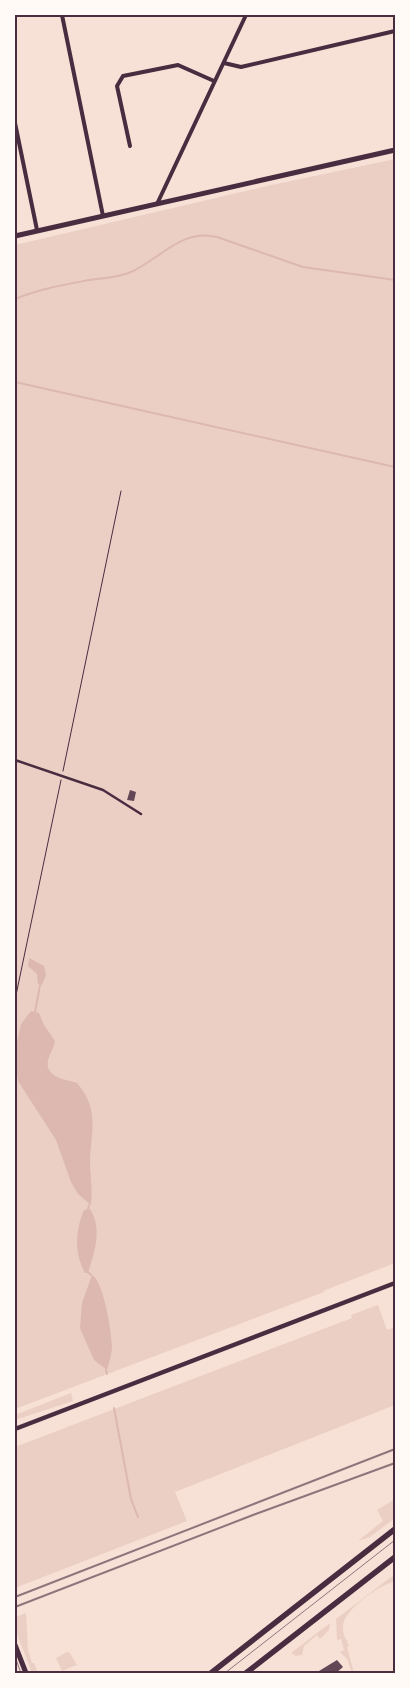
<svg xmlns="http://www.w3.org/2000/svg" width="410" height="1688" font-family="'Fira Sans',sans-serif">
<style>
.green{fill:#ebcfc5}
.water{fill:#dcb8b0}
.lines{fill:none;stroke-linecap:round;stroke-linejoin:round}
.stream{stroke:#dcb8b0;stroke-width:2}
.building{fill:#644757}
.path{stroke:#4a2c40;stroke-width:1}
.pedestrian{stroke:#4a2c40;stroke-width:2.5}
.minor{stroke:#4a2c40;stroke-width:4}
.tertiary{stroke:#4a2c40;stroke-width:4.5}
.secondary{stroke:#4a2c40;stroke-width:5}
.primary{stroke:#4a2c40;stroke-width:5.5}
.tram{stroke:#8f747c;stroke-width:1}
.rail{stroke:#8f747c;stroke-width:2}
.neatline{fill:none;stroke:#4a2c40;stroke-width:2}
</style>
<rect width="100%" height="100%" fill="#f7e1d7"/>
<g class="green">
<polygon points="395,159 395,1263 323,1291 324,1292 15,1409 15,245 267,186"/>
<polygon points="378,1305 387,1330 395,1327 395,1405 175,1492 187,1521 15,1588 15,1447 352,1318 351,1315"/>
<polygon points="71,1393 73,1401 15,1420 15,1415"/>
<polygon points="395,1499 395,1518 370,1537 358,1541 383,1521 377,1510"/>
<path d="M 395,1574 L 395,1581 C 379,1586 345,1608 343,1626 C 342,1635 347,1640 349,1646 L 347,1647 L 354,1673 L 352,1673 L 347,1659 L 340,1652 L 344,1650 L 341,1639 L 337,1640 L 336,1619 Z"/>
<polygon points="26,1613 28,1650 32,1663 34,1663 38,1673 32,1673 15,1629 15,1617"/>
<polygon points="330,1623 329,1630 320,1639 317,1635 304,1646 302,1655 296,1656 291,1653"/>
<polygon points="67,1652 70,1653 77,1665 62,1671 56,1658"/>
</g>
<g class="water">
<polygon points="29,958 44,966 46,975 42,985 38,984 37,974 28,966"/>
<path d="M 31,1011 L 39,1013 L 44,1025 L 55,1041 C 54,1048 51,1051 49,1057 C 42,1077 64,1079 77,1083 C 100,1110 91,1130 90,1161 C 90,1177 93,1190 91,1205 L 78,1194 L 71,1182 L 56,1140 L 18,1081 L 15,1062 L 17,1042 L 21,1024 Z"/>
<path d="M 90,1209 C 103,1230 94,1253 88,1273 L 85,1273 C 74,1253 75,1230 84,1210 Z"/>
<path d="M 92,1275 C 104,1282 111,1331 112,1346 C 112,1355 109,1362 107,1370 L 94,1360 L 80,1328 L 82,1303 Z"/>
</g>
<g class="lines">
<g class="stream">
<path d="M 15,299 C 39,289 63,285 89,280 C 103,278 118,278 131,272 C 160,259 182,228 217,237 L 303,267 L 395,280"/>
<polyline points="15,382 395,467"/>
<polyline points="35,1012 40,985"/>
<polyline points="88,1209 89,1205"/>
<polyline points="88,1272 91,1275"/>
<polyline points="106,1370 107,1374"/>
<polyline points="114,1408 131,1499 138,1517"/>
</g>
</g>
<g class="building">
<polygon points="130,790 136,792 134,801 127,800"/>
<polygon points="337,1660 343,1667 336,1673 319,1671"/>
</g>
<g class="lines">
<g class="path">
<polyline points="63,771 121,491"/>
<polyline points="15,1000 61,780"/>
</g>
<polyline class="pedestrian" points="15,760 103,790 141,814"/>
<g class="minor">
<polyline points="62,15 103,216"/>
<polyline points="224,63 241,67 395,31"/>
<polyline points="15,123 37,230"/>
<polyline points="130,146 117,86 123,76 178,65 214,81"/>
<polyline points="157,204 246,15"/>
</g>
<polyline class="tertiary" points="15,1429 395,1283"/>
<g class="secondary">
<polyline points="15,236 395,150"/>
<polyline points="15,1645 26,1673"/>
</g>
<g class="primary">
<polyline points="211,1673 395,1529"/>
<polyline points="246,1673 395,1557"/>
</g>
<g class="tram">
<polyline points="15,1657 21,1673"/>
<polyline points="225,1673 395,1540"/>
</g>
<g class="rail">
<polyline points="15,1597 395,1449"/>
<polyline points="15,1607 253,1515 395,1463"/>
</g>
</g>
<rect width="410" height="1688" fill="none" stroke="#fffaf5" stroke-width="32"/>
<rect x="16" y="16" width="378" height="1656" class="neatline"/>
</svg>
